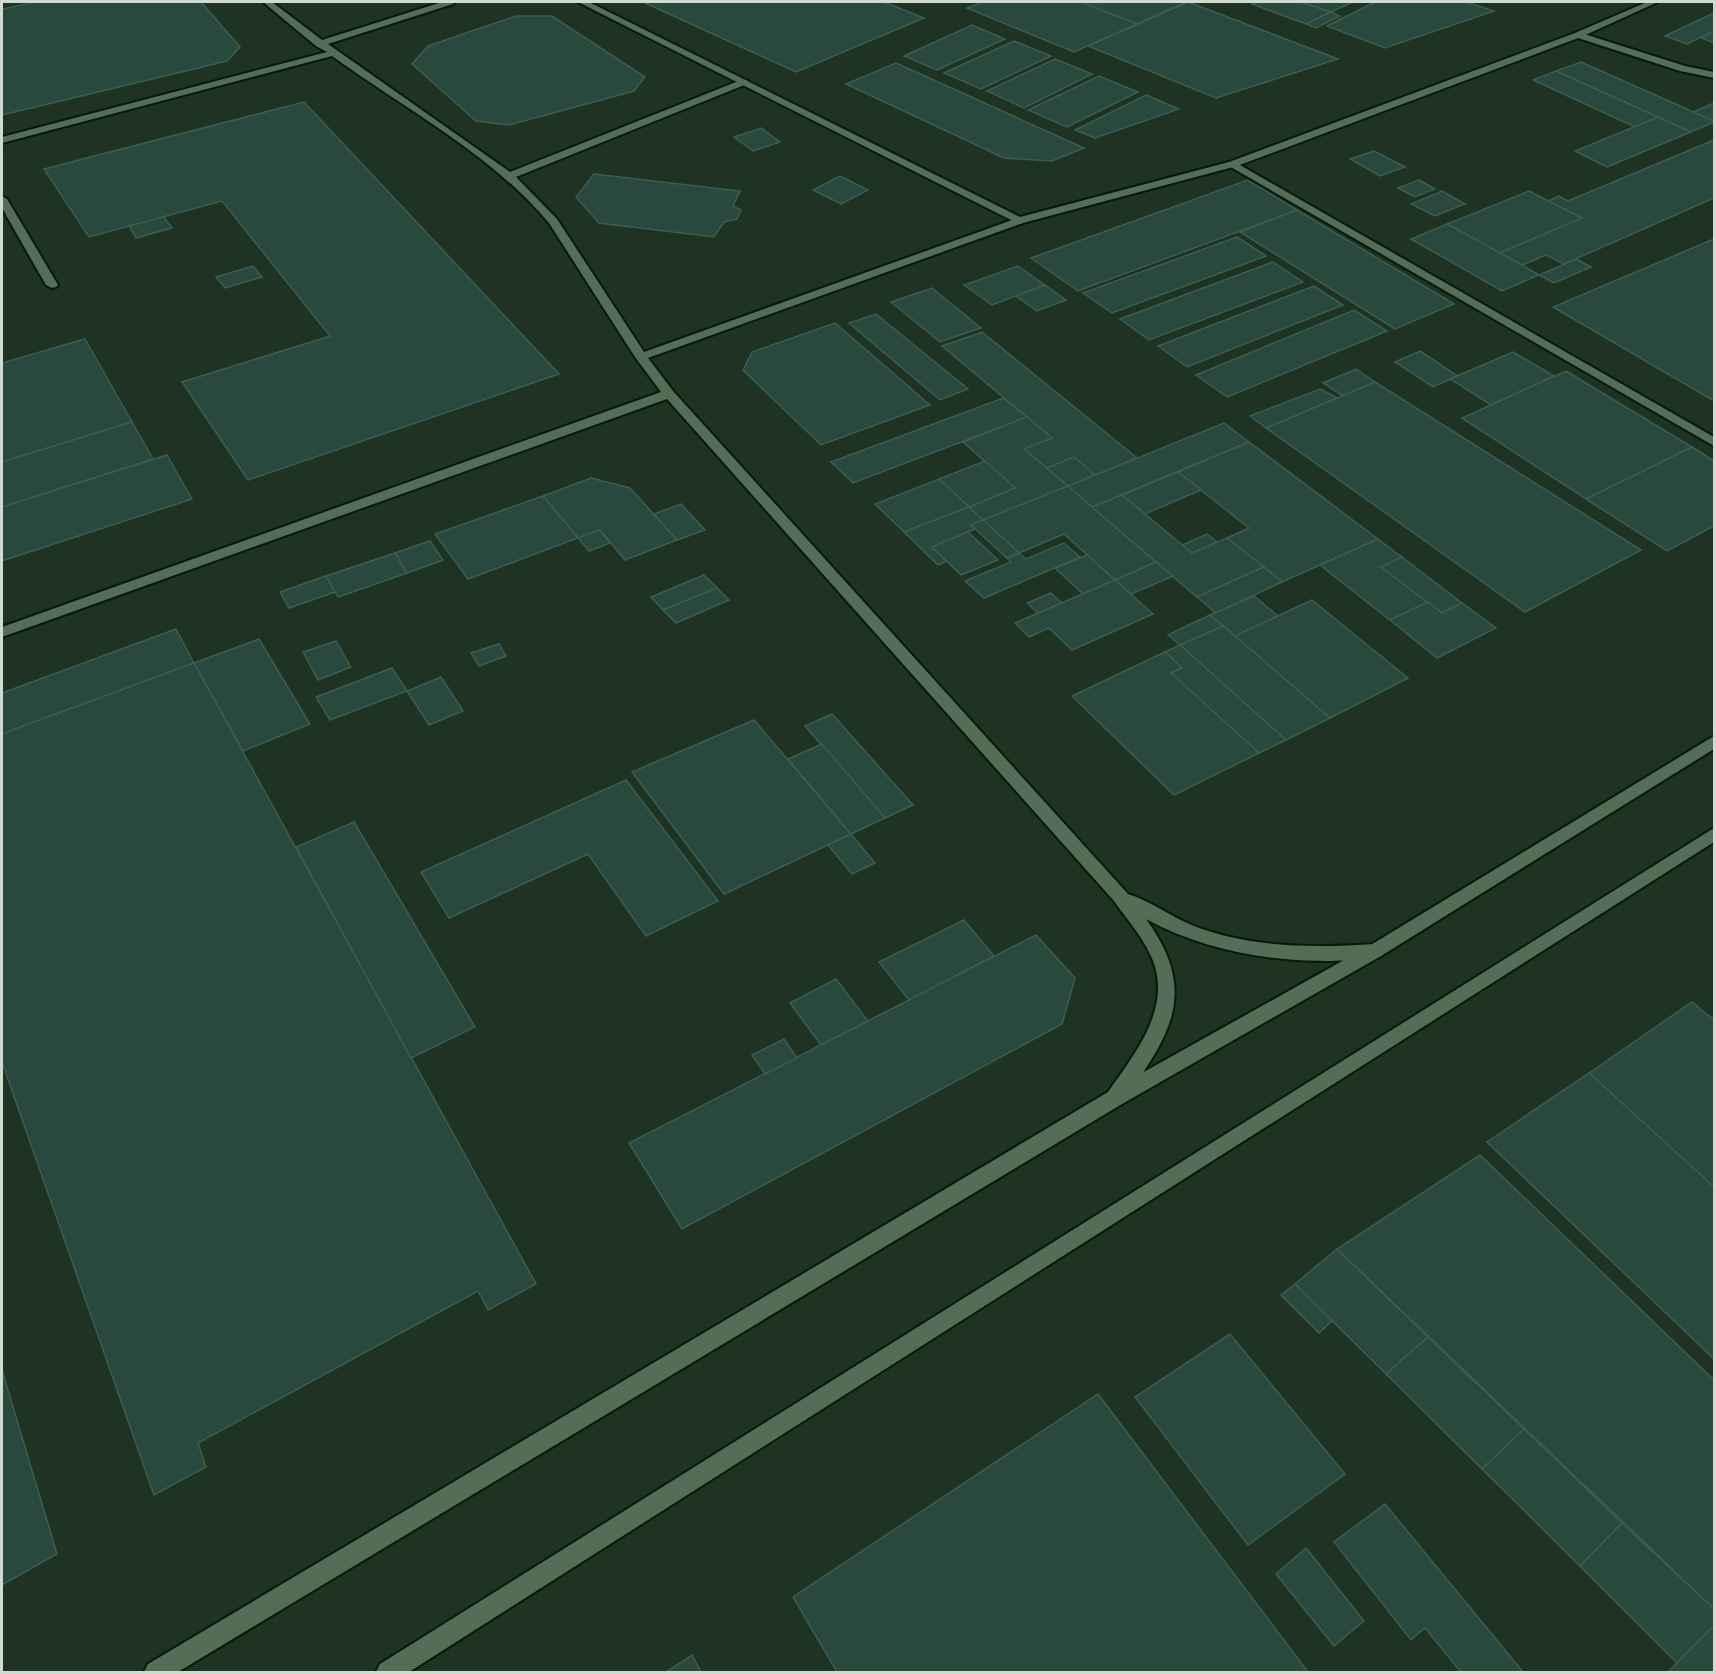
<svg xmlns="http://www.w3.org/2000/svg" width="1716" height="1674" font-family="'Times New Roman',serif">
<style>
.building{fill:#29493e;stroke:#3d5d51;stroke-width:1.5}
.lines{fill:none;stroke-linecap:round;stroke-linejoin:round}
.service-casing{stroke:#061a0a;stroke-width:4}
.minor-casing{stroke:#061a0a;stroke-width:4}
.secondary-casing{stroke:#061a0a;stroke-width:4}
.service{fill:#556c57;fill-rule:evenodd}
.minor{fill:#556c57;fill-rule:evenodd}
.secondary{fill:#556c57;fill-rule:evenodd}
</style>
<rect width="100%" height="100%" fill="#1e3321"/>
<g class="building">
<polygon points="36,2 201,2 240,47 227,61 2,115 2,9"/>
<polygon points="643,2 884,2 924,18 796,72"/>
<polygon points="983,2 1081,2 1137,24 1074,52 967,8"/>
<polygon points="1081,2 1186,2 1137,24"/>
<polygon points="1188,2 1338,59 1216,98 1088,46"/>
<polygon points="1257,2 1301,2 1331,12 1306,24 1252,4"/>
<polygon points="1301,2 1353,2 1331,12"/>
<polygon points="1375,2 1466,2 1494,11 1385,48 1327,26"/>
<polygon points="1331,12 1340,16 1316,28 1306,24"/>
<polygon points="1714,13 1714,31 1687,44 1665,36"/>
<polygon points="516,16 552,16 645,77 634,91 509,125 476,121 412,64 428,46"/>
<polygon points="972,25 1005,39 937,70 904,56"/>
<polygon points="1714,31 1714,43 1701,38"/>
<polygon points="1014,41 1051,56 981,89 944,73"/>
<polygon points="1055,59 1092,74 1024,108 987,91"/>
<polygon points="1581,62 1714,121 1714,122 1691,132 1556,71"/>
<polygon points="896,63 1084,148 1052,161 1004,158 846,84"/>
<polygon points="1556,71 1658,117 1635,127 1533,80"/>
<polygon points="1099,76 1138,92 1067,127 1028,110"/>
<polygon points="1146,95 1179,109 1095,138 1075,130"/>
<polygon points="304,102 559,374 248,480 182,382 330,336 222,201 89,237 44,169"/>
<polygon points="1714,103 1714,121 1693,112"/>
<polygon points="1658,117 1691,132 1607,167 1575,151"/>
<polygon points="761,128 780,142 753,151 734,137"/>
<polygon points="1714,140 1714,198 1564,264 1546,255 1522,265 1499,253 1582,218 1548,201 1559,196 1568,201"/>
<polygon points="1374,151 1405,167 1380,176 1350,159"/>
<polygon points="594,174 740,191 733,206 741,210 737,219 724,222 714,237 599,223 576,197"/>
<polygon points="840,176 868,190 841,204 813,190"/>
<polygon points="1248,180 1297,210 1078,291 1031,258"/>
<polygon points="1419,180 1435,189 1415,197 1398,188"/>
<polygon points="1442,191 1465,204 1435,216 1411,204"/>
<polygon points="1529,191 1582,218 1499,253 1447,224"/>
<polygon points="1297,210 1454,304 1395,329 1240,232"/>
<polygon points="164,217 172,228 136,238 129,226"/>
<polygon points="1447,224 1522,265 1539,275 1502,291 1411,239"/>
<polygon points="1237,237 1266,256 1112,313 1083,293"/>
<polygon points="1714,239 1714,401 1553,307"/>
<polygon points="1576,259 1591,267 1554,283 1539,275"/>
<polygon points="1273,262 1303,282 1149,340 1120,319"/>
<polygon points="253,266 262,277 225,288 216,277"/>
<polygon points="1018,266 1045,285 992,305 964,285"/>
<polygon points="1045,285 1066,300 1037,311 1016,296"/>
<polygon points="1314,286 1343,305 1187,367 1158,346"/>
<polygon points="932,288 981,328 940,342 891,302"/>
<polygon points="1354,310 1387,331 1227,397 1196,375"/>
<polygon points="876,314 968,389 940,400 849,323"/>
<polygon points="835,323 930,405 821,445 743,370 752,352"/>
<polygon points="982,332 1137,458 1095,475 1074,457 1047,468 1024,449 1052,438 942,346"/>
<polygon points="85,339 132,422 2,462 2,363"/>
<polygon points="1420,351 1458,376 1433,387 1395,362"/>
<polygon points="1513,352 1554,376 1491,405 1450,379"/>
<polygon points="1356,369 1375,382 1343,396 1323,383"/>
<polygon points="1566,371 1692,447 1586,499 1462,418"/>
<polygon points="1375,382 1641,550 1525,612 1266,428"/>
<polygon points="1320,389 1337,398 1266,428 1250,416"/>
<polygon points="1003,398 1027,417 853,483 831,462"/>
<polygon points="1027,417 1052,438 1024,449 1068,486 983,520 969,507 1015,488 963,442"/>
<polygon points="132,422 153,459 2,507 2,462"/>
<polygon points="1224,423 1249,442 1092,507 1068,486"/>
<polygon points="1249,442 1378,539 1282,582 1227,538 1249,528 1178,472"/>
<polygon points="1692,447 1714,461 1714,526 1667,551 1586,499"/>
<polygon points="167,455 192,499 2,561 2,507"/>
<polygon points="1074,457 1095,475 1068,486 1047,468"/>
<polygon points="985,461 1015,488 969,507 939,479"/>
<polygon points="1178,472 1201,490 1145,514 1122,495"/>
<polygon points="591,478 630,488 677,540 625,560 600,530 578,538 543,496"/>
<polygon points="939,479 969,507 904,532 875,504"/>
<polygon points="1068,486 1092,507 1156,562 1115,580 1064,534 1019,553 983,520"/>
<polygon points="1122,495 1192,553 1227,538 1264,567 1197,597 1092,507"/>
<polygon points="543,496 578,538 468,579 435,534"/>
<polygon points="681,504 705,530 677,540 654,514"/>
<polygon points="969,507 983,520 971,525 975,529 932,547 947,561 938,565 904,532"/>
<polygon points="983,520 1019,553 1007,558 971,525"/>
<polygon points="600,530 610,543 589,551 578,538"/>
<polygon points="968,532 998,560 961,575 932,547"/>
<polygon points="1207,534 1217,542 1192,553 1182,545"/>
<polygon points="1378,539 1402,557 1381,567 1428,602 1390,620 1320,565"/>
<polygon points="430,541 443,560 407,573 395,553"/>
<polygon points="1064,543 1080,557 984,598 965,581 1011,562 1007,558 1019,553 1026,559"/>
<polygon points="395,553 407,573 338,597 326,576"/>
<polygon points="1087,555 1115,580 1083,594 1055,568"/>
<polygon points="1402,557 1462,603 1442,613 1381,567"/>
<polygon points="1156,562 1173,576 1131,594 1115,580"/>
<polygon points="1264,567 1282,582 1216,613 1197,597"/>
<polygon points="704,575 717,588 663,610 651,597"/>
<polygon points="326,576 335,592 289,608 280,592"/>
<polygon points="1115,580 1153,614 1072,650 1049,628 1029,637 1015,623"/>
<polygon points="717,588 729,600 676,623 663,610"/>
<polygon points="1051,593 1062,603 1038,613 1027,603"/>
<polygon points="1254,596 1278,616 1235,636 1210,615"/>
<polygon points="1312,600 1408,678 1330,718 1235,636"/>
<polygon points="1428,602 1442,613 1462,603 1496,628 1437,658 1390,620"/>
<polygon points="1210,615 1223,626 1180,645 1168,635"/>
<polygon points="1223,626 1235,636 1330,718 1286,740 1180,645"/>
<polygon points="176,629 194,663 2,734 2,693"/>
<polygon points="259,639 310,724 243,751 194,663"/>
<polygon points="336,641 351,667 318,680 303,652"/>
<polygon points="499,644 506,656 479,666 471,653"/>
<polygon points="1180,645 1286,740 1259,753 1171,673 1182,668 1165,652"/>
<polygon points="1165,652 1182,668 1171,673 1259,753 1174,795 1072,696"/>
<polygon points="194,663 536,1284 488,1310 478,1291 198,1443 206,1467 154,1495 2,1062 2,734"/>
<polygon points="392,668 407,691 330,720 316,697"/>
<polygon points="441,677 463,711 429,725 407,691"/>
<polygon points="832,714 913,805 885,818 805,726"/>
<polygon points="754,720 851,834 724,894 632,772"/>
<polygon points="822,744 885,818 851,834 788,759"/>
<polygon points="626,780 718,901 646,936 588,854 449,918 421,872"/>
<polygon points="354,822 475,1027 411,1058 296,847"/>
<polygon points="851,834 875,863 852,874 828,845"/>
<polygon points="964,920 994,956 909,1000 879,962"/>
<polygon points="1036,935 1075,978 1062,1024 682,1229 629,1143"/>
<polygon points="836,979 868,1021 821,1045 790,1003"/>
<polygon points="1692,1002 1714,1020 1714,1187 1589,1073"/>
<polygon points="784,1039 797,1058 765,1074 752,1055"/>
<polygon points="1589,1073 1714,1187 1714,1359 1487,1142"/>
<polygon points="1480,1155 1714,1380 1714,1609 1337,1249"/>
<polygon points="1337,1249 1428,1337 1386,1374 1295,1284"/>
<polygon points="1295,1284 1332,1321 1319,1333 1281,1295"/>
<polygon points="1230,1334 1345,1474 1248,1545 1135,1397"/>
<polygon points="1428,1337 1524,1429 1482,1469 1386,1374"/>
<polygon points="2,1370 57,1554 2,1585"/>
<polygon points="1098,1394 1308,1672 837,1672 793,1597"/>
<polygon points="1524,1429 1622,1523 1580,1566 1482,1469"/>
<polygon points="1385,1504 1523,1672 1461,1672 1425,1628 1411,1640 1334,1542"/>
<polygon points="1622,1523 1714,1609 1714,1626 1677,1663 1580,1566"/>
<polygon points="1306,1548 1364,1621 1334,1646 1276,1574"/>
<polygon points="1714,1626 1714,1672 1668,1672"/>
<polygon points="692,1655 701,1672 666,1672"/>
</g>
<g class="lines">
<defs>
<g id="service">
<path d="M 263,2 L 272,2 L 322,40 L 442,2 L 454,2 L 453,4 L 328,44 L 510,172 L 741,80 L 747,80 L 747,84 L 516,177 L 557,219 L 644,352 L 1015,219 L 1023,219 L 1023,223 L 648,358 L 673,391 L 1128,894 C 1151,901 1171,917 1194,926 C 1252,948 1314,948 1375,944 L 1381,946 L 1384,951 L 1381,956 C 1366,961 1346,960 1330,961 C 1266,961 1203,950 1146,919 C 1201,995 1168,1036 1122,1104 L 1115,1106 L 1108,1104 L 1106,1098 L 1108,1092 C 1136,1052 1175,1005 1150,954 C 1141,935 1126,918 1114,901 L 667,399 L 2,637 L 2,627 L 661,392 L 635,357 L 549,223 C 490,153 405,109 332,56 L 2,143 L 2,137 L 327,52 L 316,46 Z"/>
<polygon points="1575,33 1581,33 1685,66 1714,72 1714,78 1680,71 1575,37"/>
<polygon points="1233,161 1714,437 1714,446 1229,166 1228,164"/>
<polygon points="2,196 7,199 58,285 56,287 52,288 46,285 2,208"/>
</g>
<polygon id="minor" points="578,2 589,2 1020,217 1229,162 1575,33 1647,2 1658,2 1581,37 1237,166 1019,224"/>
<g id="secondary">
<polygon points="1714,736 1714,749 1381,956 1122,1104 178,1672 144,1672 148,1664 1108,1092 1369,946"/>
<polygon points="1714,828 1714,842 409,1672 376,1672 380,1664"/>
</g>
</defs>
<use href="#service" class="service-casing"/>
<use href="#minor" class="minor-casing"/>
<use href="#secondary" class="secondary-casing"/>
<use href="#service" class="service"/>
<use href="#minor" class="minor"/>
<use href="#secondary" class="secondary"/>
</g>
<rect width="1716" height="1674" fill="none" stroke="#cfdbd0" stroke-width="6"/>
</svg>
